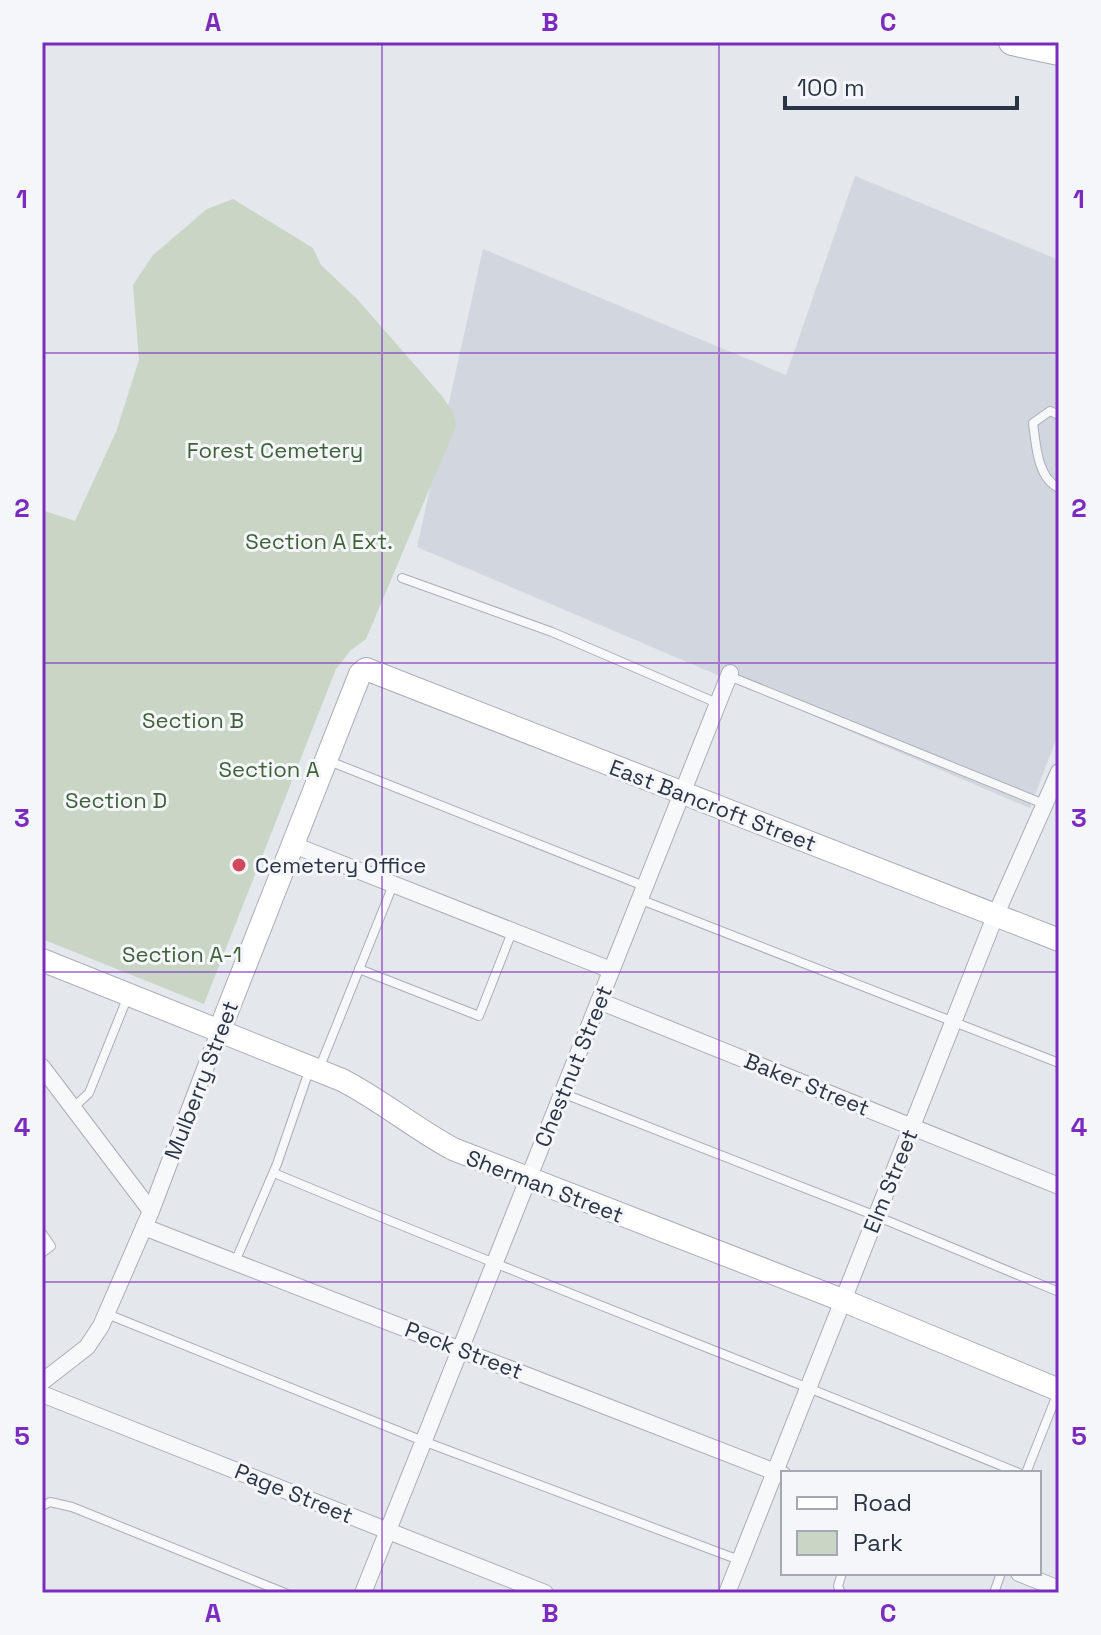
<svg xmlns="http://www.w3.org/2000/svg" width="1101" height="1635" font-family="'Space Grotesk',sans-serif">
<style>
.built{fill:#d2d6de}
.green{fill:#c9d6c5}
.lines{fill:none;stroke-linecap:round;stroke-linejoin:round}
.lane-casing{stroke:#a9aeb7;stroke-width:10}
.street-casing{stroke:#a9aeb7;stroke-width:18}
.secondary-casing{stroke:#a9aeb7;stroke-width:24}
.primary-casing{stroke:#a3abb8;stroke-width:28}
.lane{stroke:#f7f8fa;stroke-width:8}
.street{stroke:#f7f8fa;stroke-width:16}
.secondary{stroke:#fff;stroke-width:22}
.primary{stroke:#fff;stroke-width:26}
.grid{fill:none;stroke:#7b2cbf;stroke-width:2;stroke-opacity:0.55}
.poi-dot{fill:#d1495b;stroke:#f4f6f9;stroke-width:3}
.labels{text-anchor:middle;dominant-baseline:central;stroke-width:6;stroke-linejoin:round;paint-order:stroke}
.park-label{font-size:22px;fill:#3f6138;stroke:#f4f6f9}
.street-label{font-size:22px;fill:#2b3445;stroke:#f4f6f9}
.poi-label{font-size:22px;fill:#2b3445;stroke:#f4f6f9;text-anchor:start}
.neatline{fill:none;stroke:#7b2cbf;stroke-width:3}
.grid-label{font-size:26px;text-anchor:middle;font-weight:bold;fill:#7b2cbf}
</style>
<rect width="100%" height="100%" fill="#e4e7ec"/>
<polygon class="built" points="855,176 1059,260 1059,732 1030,808 417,547 483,249 786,375"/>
<polygon class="green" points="233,199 313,248 321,265 357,299 442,396 453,412 456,426 366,639 351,650 336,669 204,1004 42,939 42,510 75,521 116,432 139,360 133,285 153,255 207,209"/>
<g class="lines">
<defs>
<g id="lane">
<path d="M 1059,415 L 1050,411 L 1033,423 C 1036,444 1037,478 1059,488"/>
<polyline points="402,578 552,632 717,703"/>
<polyline points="729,676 1044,804"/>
<polyline points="329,761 644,886"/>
<polyline points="639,899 1059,1063"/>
<polyline points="359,969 479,1016 512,932"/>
<polyline points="319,1069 393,885"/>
<polyline points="562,1093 876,1216 1059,1292"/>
<polyline points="73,1108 89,1093 128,996"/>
<path d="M 274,1173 C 520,1276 771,1371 1019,1473"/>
<polyline points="42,1233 51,1246 42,1253"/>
<polyline points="235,1262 277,1164 310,1068"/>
<polyline points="107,1314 423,1441 739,1560"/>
<polyline points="1026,1473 1058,1392"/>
<polyline points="42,1506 50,1502 72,1507 285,1593"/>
<polyline points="841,1593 838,1586 842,1573"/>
<polyline points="994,1593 1001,1573"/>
</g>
<g id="street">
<polyline points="291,844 611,970"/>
<polyline points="599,1001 1059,1186"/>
<polyline points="42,1067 151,1211"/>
<polyline points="144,1227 783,1475"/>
<polyline points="42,1382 87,1347 101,1326 151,1211 219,1032"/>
<polyline points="42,1394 545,1593"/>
<polyline points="1019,1573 1059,1589"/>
<polyline points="363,1593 730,673"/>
<polyline points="727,1593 996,914 1059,772"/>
</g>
<g id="secondary">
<path d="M 42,960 L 342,1080 C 381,1100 414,1128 453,1149 L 842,1300 L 1059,1390"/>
<polyline points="219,1032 360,674 366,669 1059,940"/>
</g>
<polyline id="primary" points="1012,42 1059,52"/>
</defs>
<use href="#lane" class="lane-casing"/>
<use href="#street" class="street-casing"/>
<use href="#secondary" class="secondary-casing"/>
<use href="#primary" class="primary-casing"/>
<use href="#lane" class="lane"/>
<use href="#street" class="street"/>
<use href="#secondary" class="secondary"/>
<use href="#primary" class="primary"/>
</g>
<path class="grid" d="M 382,42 L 382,1593M 719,42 L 719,1593M 42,353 L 1059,353M 42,663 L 1059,663M 42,972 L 1059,972M 42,1282 L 1059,1282"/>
<circle class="poi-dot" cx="239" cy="865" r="8"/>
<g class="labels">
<g class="park-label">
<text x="275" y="450">Forest Cemetery</text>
<text x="319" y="541">Section A Ext.</text>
<text x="193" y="720">Section B</text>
<text x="269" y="769">Section A</text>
<text x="116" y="800">Section D</text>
<text x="182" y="954">Section A-1</text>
</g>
<g class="street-label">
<text transform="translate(713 805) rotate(21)">East Bancroft Street</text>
<text transform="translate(573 1066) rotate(-68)">Chestnut Street</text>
<text transform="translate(201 1080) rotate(-69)">Mulberry Street</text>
<text transform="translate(807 1084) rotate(22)">Baker Street</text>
<text transform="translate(890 1181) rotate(-68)">Elm Street</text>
<text transform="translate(545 1186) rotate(21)">Sherman Street</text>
<text transform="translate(464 1350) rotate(21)">Peck Street</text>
<text transform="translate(294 1493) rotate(22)">Page Street</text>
</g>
<g class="poi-label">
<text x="255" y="865">Cemetery Office</text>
</g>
</g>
<rect width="1101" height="1635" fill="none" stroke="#f4f6f9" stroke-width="88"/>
<rect x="781" y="1471" width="260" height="104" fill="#f4f6f9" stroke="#a4a8b1" stroke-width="2"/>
<rect x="797" y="1497" width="40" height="12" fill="#ffffff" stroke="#a4a8b1" stroke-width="2"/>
<text x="853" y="1511" font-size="24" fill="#2b3445">Road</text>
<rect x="797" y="1531" width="40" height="24" fill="#c9d6c5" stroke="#a4a8b1" stroke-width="2"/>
<text x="853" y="1551" font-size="24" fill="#2b3445">Park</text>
<path d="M785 96v12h232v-12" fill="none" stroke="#2b3445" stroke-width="4"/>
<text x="797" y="96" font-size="24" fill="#2b3445" stroke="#f4f6f9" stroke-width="6" paint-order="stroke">100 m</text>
<rect x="44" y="44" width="1013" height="1547" class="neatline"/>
<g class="grid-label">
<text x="213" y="31">A</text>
<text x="550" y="31">B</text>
<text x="888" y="31">C</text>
<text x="22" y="208">1</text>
<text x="1079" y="208">1</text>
<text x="22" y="517">2</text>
<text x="1079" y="517">2</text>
<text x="22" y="827">3</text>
<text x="1079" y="827">3</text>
<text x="22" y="1136">4</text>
<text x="1079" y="1136">4</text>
<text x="22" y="1445">5</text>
<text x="1079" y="1445">5</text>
<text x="213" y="1622">A</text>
<text x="550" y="1622">B</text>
<text x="888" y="1622">C</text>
</g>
</svg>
